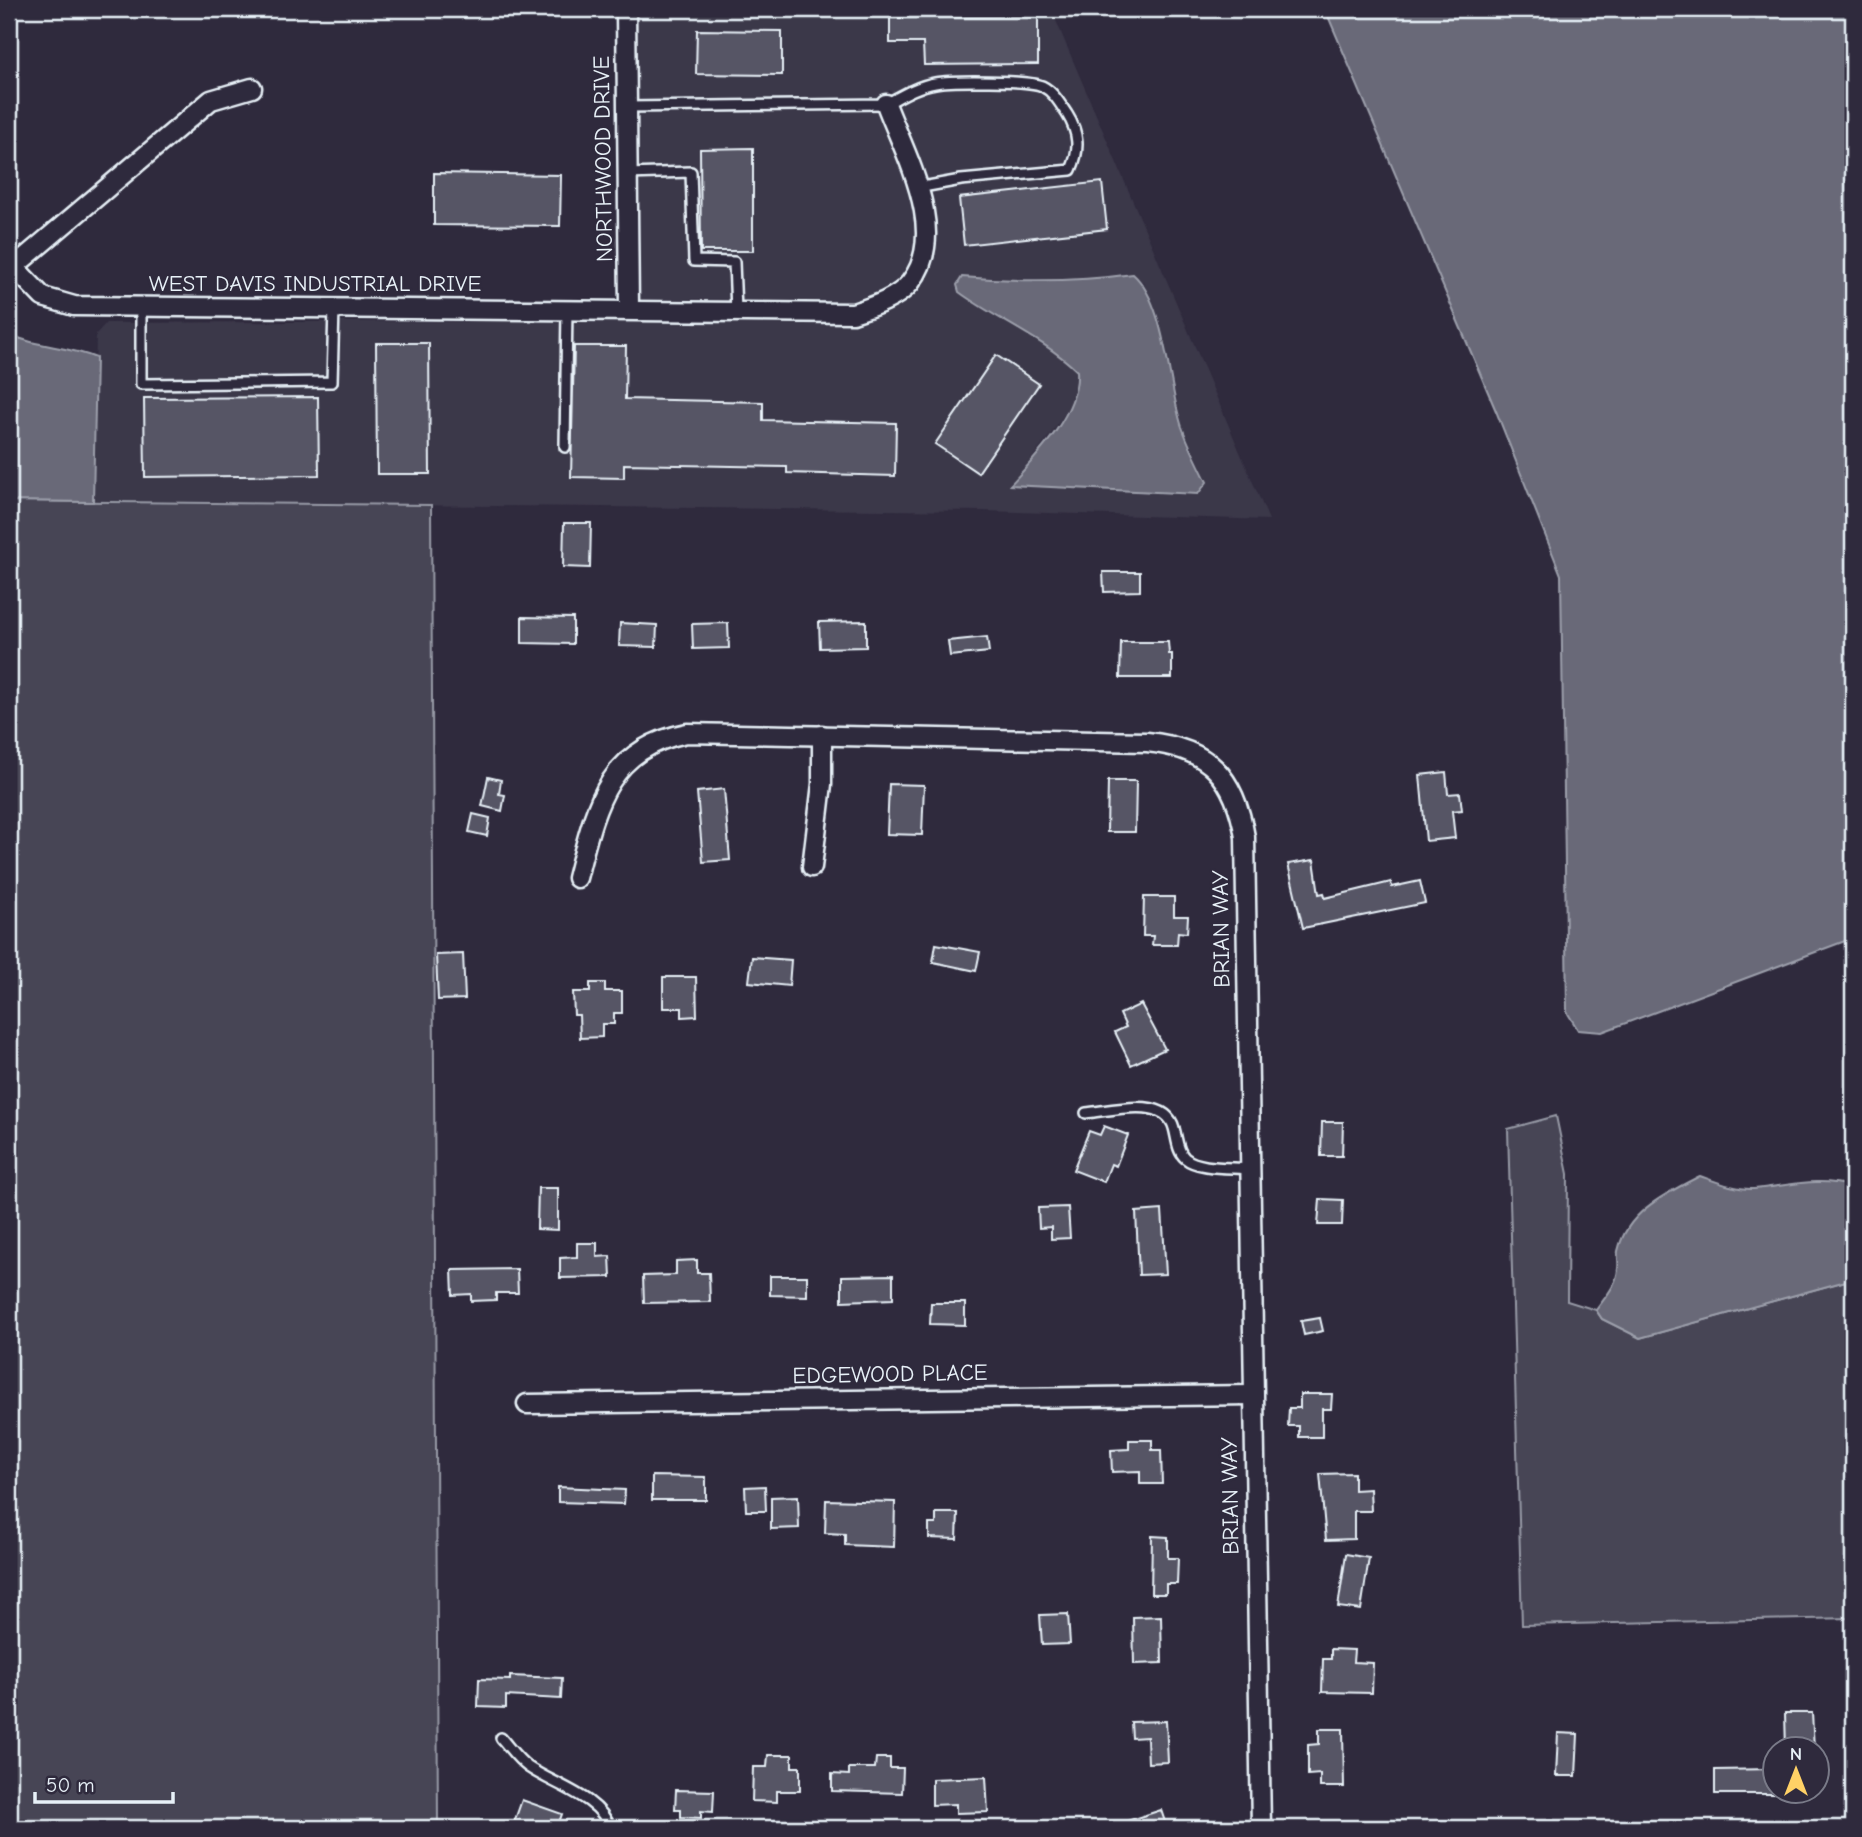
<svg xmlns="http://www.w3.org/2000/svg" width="1862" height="1837" font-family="'Comic Neue',sans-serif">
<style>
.built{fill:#3b3749;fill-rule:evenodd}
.green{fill:#464455;stroke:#979aa6;stroke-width:2}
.water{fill:#696978;stroke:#9c9fab;stroke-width:2}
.building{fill:#575565;stroke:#e8f1f8;stroke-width:2}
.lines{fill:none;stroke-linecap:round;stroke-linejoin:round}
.service-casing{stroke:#e8f1f8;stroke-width:14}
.minor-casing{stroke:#e8f1f8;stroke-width:23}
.service{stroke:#2f2a3d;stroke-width:9}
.minor{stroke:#2f2a3d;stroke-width:18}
.labels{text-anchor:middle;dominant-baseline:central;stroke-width:5;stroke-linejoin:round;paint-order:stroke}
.street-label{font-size:23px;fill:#e8f1f8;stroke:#2f2a3d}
</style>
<rect width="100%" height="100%" fill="#2f2a3d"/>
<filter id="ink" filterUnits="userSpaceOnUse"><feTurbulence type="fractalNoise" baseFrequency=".0143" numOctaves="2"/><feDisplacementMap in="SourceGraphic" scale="14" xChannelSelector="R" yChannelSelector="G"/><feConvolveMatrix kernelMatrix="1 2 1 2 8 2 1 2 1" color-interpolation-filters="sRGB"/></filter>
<g filter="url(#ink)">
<path class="built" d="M 635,9 L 1051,9 L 1269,520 L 983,511 L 93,502 L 96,334 L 106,323 L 629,320 L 853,323 L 882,314 L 915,292 L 933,254 L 936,215 L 890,90 L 874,99 L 918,216 L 916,247 L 903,276 L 876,294 L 852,302 L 638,299 ZM 1133,274 L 1144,283 L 1167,353 L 1182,426 L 1207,482 L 1197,494 L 1011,485 L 1051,434 L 1077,395 L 1077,371 L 1059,354 L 975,304 L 1002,280 L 1088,280 Z"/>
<g class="green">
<polygon points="9,501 431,505 438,1828 9,1828"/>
<polygon points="1556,1116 1568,1174 1567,1301 1596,1310 1602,1319 1640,1338 1853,1279 1853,1618 1522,1625 1508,1129"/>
</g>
<g class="water">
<polygon points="1325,9 1853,9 1853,938 1602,1032 1578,1030 1567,1012 1561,575 1496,411"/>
<path d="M 1133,274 C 1166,303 1168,386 1182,427 C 1189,446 1198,464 1207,482 L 1198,494 L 1010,485 C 1037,456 1080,412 1077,371 C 1043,338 997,320 959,292 L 957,285 L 962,277 C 1020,282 1076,282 1133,274 Z"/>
<path d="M 9,334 C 37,348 67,345 96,358 L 93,502 L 9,501 Z"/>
<path d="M 1700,1176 C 1717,1182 1736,1190 1754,1189 C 1788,1186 1819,1176 1853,1187 L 1853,1279 L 1640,1338 L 1602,1319 L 1596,1310 C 1606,1296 1617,1285 1618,1268 C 1619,1262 1617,1256 1618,1251 C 1627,1211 1667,1193 1700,1176 Z"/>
</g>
<g class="building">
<polygon points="1038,16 1038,64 924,65 923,43 890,43 890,18"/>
<polygon points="697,30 782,31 782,75 696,74"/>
<polygon points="753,148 753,251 701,251 700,149"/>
<polygon points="434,173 561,175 560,226 434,225"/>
<polygon points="1102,182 1107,229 964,245 959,198"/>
<polygon points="376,343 429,343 430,474 377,474"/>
<polygon points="574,346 626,346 625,399 763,402 763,420 896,423 895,476 787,473 787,467 624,464 624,478 571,477"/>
<polygon points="996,355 1039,384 978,473 935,444"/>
<polygon points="318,397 319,475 145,477 144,398"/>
<polygon points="564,523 591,523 590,568 563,567"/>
<polygon points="1103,572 1140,572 1140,591 1104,592"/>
<polygon points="522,617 573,618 573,644 522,643"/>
<polygon points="866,621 866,647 820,648 819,622"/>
<polygon points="620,623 657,625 656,647 619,646"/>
<polygon points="728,623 729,648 693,649 692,624"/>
<polygon points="987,637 989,652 950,656 948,641"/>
<polygon points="1121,642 1168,642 1169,654 1172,654 1172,678 1120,678"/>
<polygon points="1446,772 1448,794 1460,793 1462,810 1452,811 1455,838 1426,841 1420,775"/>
<polygon points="488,777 501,780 499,794 505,795 502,811 482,806"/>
<polygon points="1108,781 1136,781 1135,832 1107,832"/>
<polygon points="889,784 924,785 922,835 887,834"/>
<polygon points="724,789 730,860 703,862 697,792"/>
<polygon points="473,814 490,818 487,836 469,832"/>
<polygon points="1314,860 1319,894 1324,893 1325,898 1391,882 1392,887 1420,881 1425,903 1303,928 1288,864"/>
<polygon points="1144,897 1174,897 1174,916 1188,916 1187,933 1178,932 1177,945 1152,945 1153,936 1143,936"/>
<polygon points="936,944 980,952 976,971 933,962"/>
<polygon points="463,954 465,999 438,1000 436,955"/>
<polygon points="752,957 791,960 789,986 749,982"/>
<polygon points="663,977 696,977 697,1016 682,1017 682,1008 663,1008"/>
<polygon points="590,983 605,983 605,991 622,991 622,1013 614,1013 614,1024 602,1024 602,1037 580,1038 579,1015 574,1015 573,992 590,992"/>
<polygon points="1141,1004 1165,1049 1131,1065 1115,1032 1126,1027 1120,1014"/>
<polygon points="1322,1122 1343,1122 1342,1156 1321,1156"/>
<polygon points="1104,1126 1128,1135 1116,1166 1111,1164 1104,1182 1073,1170 1089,1131 1100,1135"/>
<polygon points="538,1188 558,1188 558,1230 537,1229"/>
<polygon points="1320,1199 1343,1200 1342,1225 1318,1225"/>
<polygon points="1068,1207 1070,1238 1051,1239 1051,1227 1039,1228 1038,1208"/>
<polygon points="1162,1210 1166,1274 1139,1275 1136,1212"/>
<polygon points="577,1243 597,1243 597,1257 610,1256 611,1277 560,1278 560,1258 577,1257"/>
<polygon points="697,1260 697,1273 709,1273 710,1302 644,1303 643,1276 676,1275 676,1261"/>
<polygon points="517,1269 518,1293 496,1293 496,1300 471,1301 471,1294 453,1295 452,1270"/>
<polygon points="893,1275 893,1299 842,1301 842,1276"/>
<polygon points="770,1276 807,1276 807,1296 770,1295"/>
<polygon points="931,1303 965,1303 965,1325 930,1324"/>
<polygon points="1320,1318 1323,1331 1304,1335 1301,1321"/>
<polygon points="1300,1394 1332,1394 1331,1409 1322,1409 1322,1437 1299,1437 1299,1426 1288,1426 1289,1408 1300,1408"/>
<polygon points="1129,1440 1152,1440 1152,1450 1161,1450 1162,1484 1140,1484 1140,1471 1112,1472 1111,1450 1129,1449"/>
<polygon points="1354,1473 1354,1490 1370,1489 1371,1511 1354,1511 1354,1539 1326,1540 1320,1474"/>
<polygon points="652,1476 706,1477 706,1500 652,1500"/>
<polygon points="765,1486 766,1511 746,1511 745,1487"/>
<polygon points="558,1487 625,1490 624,1504 558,1502"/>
<polygon points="798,1496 799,1528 771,1529 771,1497"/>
<polygon points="826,1500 895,1502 894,1547 845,1545 845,1534 825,1533"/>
<polygon points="936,1513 958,1513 957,1539 929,1538 929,1524 936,1524"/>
<polygon points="1152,1536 1168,1537 1168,1558 1178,1558 1177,1584 1166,1584 1166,1594 1151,1594"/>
<polygon points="1346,1554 1369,1558 1361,1610 1338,1607"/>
<polygon points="1068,1614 1070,1644 1042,1645 1040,1615"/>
<polygon points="1161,1616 1162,1663 1134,1664 1133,1617"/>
<polygon points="1331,1649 1354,1650 1353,1662 1373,1663 1372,1693 1322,1692 1323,1659 1331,1659"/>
<polygon points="510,1676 562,1678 561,1699 506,1696 506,1708 478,1707 479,1679 510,1680"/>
<polygon points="1785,1713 1812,1713 1814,1749 1786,1749"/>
<polygon points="1166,1721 1168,1762 1148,1763 1147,1737 1132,1738 1131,1722"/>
<polygon points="1319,1729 1343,1729 1344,1787 1320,1787 1320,1774 1308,1775 1308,1745 1319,1744"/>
<polygon points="1558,1733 1578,1734 1576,1776 1556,1776"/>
<polygon points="768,1755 792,1755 792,1767 800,1767 800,1791 777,1791 777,1802 752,1801 753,1767 767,1767"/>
<polygon points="876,1758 890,1758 890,1768 903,1768 902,1793 832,1791 832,1774 849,1775 849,1768 875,1768"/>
<polygon points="1774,1769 1774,1794 1715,1794 1715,1770"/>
<polygon points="986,1777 988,1812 956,1813 956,1804 932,1805 932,1779"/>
<polygon points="676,1790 714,1791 713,1812 701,1811 701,1818 681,1817 681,1809 675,1809"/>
<polygon points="522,1800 562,1814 557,1828 512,1828"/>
<polygon points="1161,1810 1167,1828 1116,1828 1115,1825"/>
</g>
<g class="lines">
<defs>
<g id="service">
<path d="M 627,107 L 886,104 C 901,96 917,86 935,83 C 951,80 1030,80 1042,86 C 1054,92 1060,104 1067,114 C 1079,133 1080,150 1071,170 L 961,180 L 917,188"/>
<polyline points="627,174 691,172 694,261 734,262 736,311"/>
<polyline points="141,306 141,384 332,382 334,308"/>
<polyline points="565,447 567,309"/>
<path d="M 1086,1113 C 1110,1111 1165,1095 1174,1128 C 1177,1138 1177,1151 1185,1158 C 1199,1170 1232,1167 1249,1169"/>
<path d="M 501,1738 C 509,1747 517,1759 528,1767 C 554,1785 600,1797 610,1828"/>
</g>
<g id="minor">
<polyline points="626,9 629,309"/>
<path d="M 14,267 L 43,297 L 74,306 L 853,313 C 871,307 897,299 910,283 C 950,233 905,155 886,104"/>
<polyline points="9,271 211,100 252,88"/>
<polyline points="812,867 822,784 822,735"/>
<path d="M 577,878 C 595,808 606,749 687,733 L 1147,742 C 1209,748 1235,777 1245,837 L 1261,1828"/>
<polyline points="527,1404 1252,1395"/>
</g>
</defs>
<use href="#service" class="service-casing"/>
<use href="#minor" class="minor-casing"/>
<use href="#service" class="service"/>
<use href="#minor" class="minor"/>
</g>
</g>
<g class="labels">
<g class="street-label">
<text transform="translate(603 159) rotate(-91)">NORTHWOOD DRIVE</text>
<text x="315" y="283">WEST DAVIS INDUSTRIAL DRIVE</text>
<text transform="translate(1221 929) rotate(-91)">BRIAN WAY</text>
<text transform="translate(890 1374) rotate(-1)">EDGEWOOD PLACE</text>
<text transform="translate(1230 1496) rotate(-91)">BRIAN WAY</text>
</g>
</g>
<rect width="1862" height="1837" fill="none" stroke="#2f2a3d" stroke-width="35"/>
<rect x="18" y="18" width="1827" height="1802" fill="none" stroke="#e8f1f8" stroke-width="2.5" filter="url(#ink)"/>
<g transform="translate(1796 1770)"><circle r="33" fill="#2f2a3d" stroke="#797a88" stroke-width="2"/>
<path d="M0-5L12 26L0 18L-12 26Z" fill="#ffd166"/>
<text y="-10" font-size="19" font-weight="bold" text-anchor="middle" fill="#e8f1f8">N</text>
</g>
<path d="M35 1792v10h138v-10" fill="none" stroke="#e8f1f8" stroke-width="3.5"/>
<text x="46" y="1792" font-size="21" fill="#e8f1f8" stroke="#2f2a3d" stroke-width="5" paint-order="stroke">50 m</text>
</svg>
